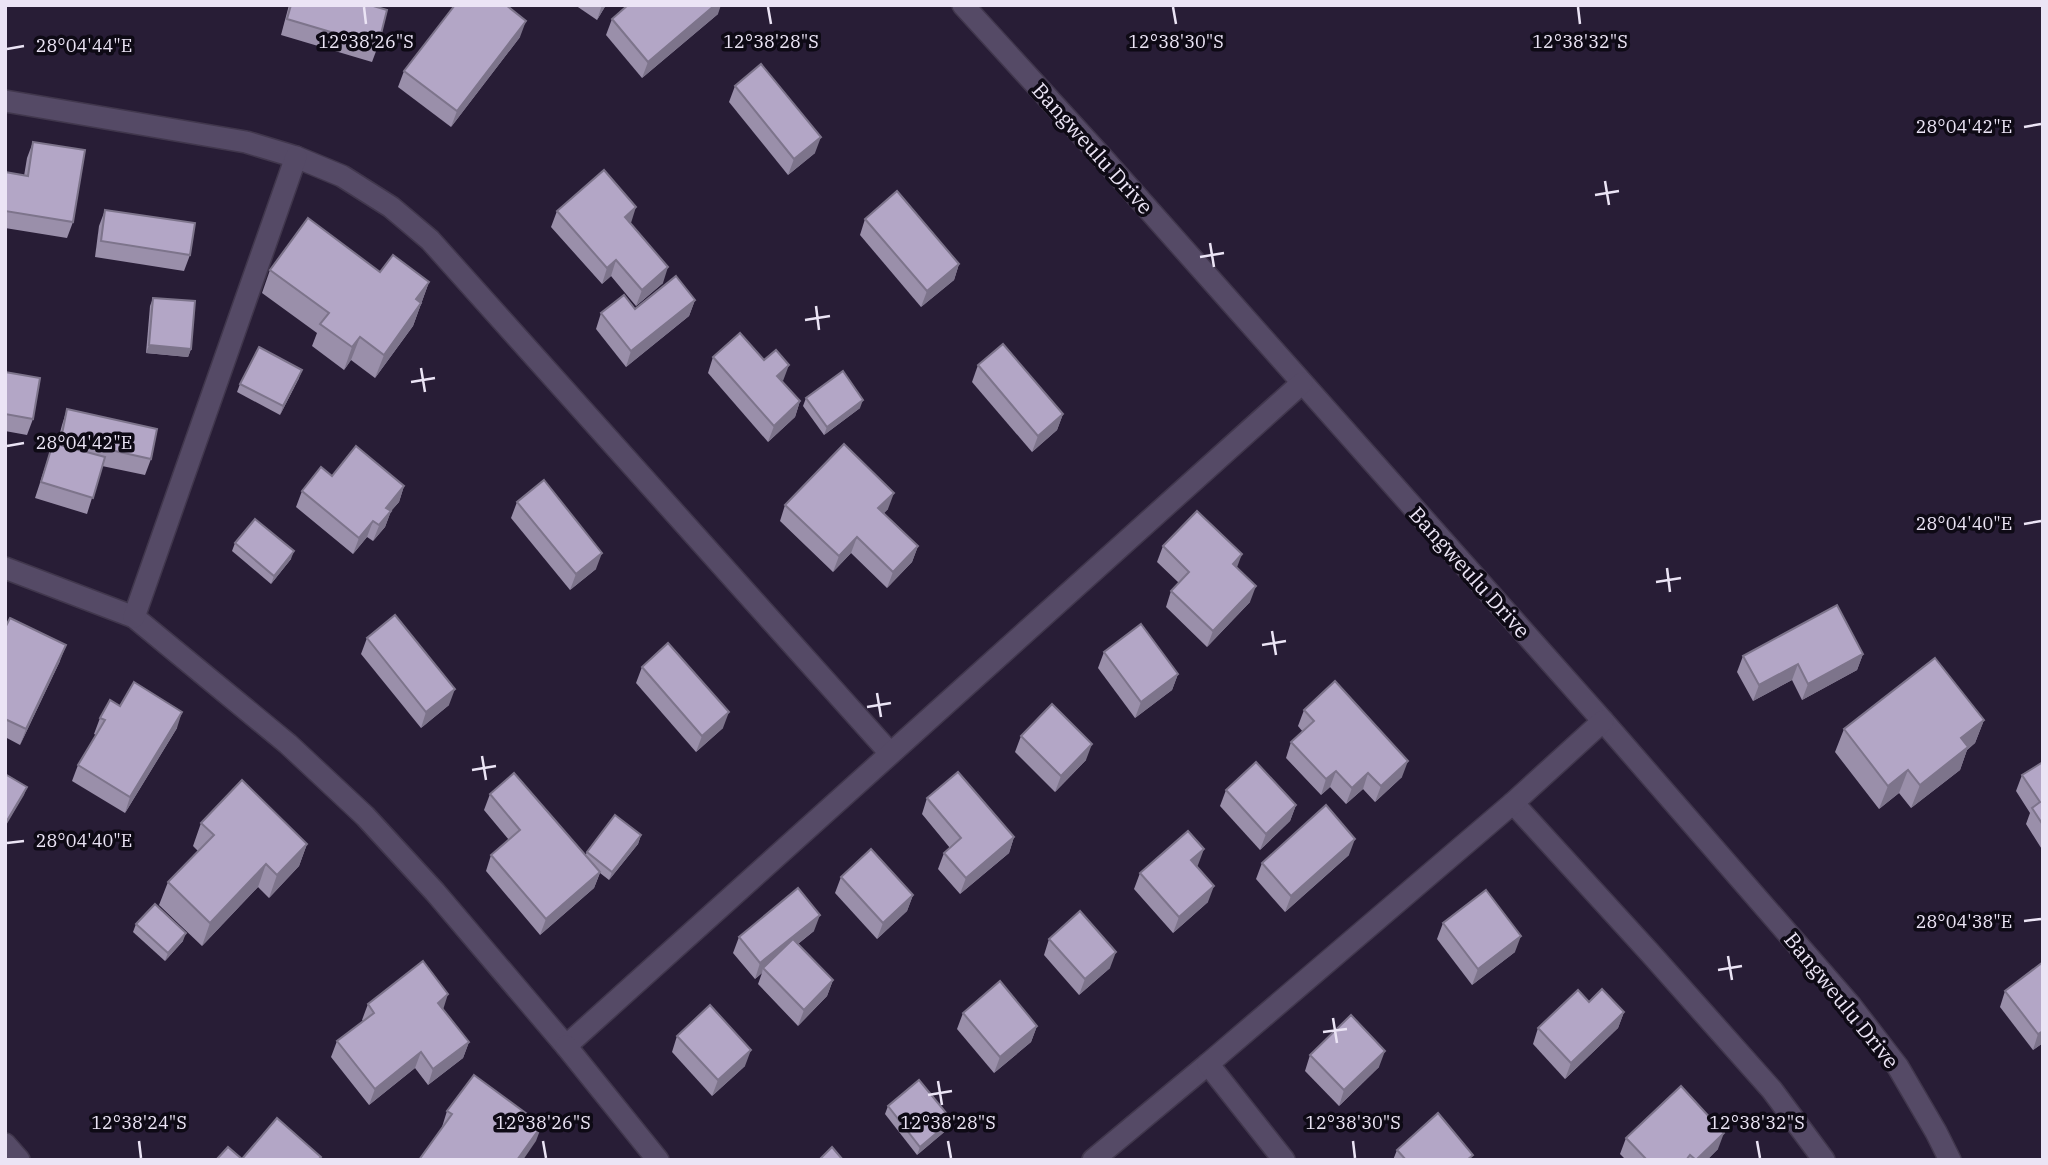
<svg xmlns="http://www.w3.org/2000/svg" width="2048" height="1165" font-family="'IBM Plex Serif',serif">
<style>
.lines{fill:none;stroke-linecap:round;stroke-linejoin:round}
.minor-casing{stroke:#41374d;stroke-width:24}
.minor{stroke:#554a66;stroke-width:21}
.wall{fill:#9a8faa}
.shaded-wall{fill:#7d748b}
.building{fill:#b3a6c6;stroke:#7d748b;stroke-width:2}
.ticks{fill:none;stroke:#ebe4f5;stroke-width:2.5}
.labels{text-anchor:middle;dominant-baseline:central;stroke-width:7;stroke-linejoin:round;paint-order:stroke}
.street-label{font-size:21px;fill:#ebe4f5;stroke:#0e0a15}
.ticks-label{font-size:18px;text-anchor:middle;fill:#ebe4f5;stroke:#0e0a15;stroke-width:7;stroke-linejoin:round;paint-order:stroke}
</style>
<rect width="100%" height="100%" fill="#281d36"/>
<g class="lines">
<defs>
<g id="minor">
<polyline points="963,5 1101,156 1603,721 1851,1006 1898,1067 1936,1132 1950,1160"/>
<polyline points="5,101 246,142 296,157 342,176 391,207 430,240 890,753"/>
<polyline points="5,568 134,617 288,744 365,816 435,892 566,1046 1302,383"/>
<polyline points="134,617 296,157"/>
<polyline points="1513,803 1651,954 1772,1090 1824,1160"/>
<polyline points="566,1046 658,1160"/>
<polyline points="5,1144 19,1160"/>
<polyline points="1093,1160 1208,1064"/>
<polyline points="1284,1160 1208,1064 1513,803 1603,721"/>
</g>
</defs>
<use href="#minor" class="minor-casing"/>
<use href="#minor" class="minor"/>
</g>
<g class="wall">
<polygon points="289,5 370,5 378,46 372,62 281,35"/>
<polygon points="575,5 606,5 597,20"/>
<polygon points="718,14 642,78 606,35 612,19"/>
<polygon points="520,37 451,127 398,87 404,71"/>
<polygon points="735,86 815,153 788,175 729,102"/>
<polygon points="33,142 73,222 67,238 5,228 5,172 24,176 27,158"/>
<polygon points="105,210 190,255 184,271 95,257 99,226"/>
<polygon points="557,211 630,223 663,283 636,306 611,276 602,284 551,227"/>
<polygon points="865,219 959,264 954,280 921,307 860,235"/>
<polygon points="270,270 380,272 429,282 413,326 375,378 351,360 344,370 312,346 317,333 262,293"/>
<polygon points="153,298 191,349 188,357 146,353 150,306"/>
<polygon points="695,300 689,316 626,367 596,329 601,313"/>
<polygon points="713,357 764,360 800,401 795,417 768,442 708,373"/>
<polygon points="978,365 1063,414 1057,430 1032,452 972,382"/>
<polygon points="5,372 33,419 27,435 5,431"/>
<polygon points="299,378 280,415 237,392 240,384"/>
<polygon points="806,398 860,408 824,435 803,406"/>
<polygon points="67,409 151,459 145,475 102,466 87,514 35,498 53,443 57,444 62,425"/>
<polygon points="332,476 404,486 399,502 391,511 385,527 373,541 367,537 353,554 296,507 302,491"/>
<polygon points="517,502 596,569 570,590 511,518"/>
<polygon points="785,505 888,509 884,513 918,546 912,562 887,588 851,553 833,572 780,521"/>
<polygon points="235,543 291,559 271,584 232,551"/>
<polygon points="1163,546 1237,568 1250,602 1207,647 1166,607 1171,591 1179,583 1157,562"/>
<polygon points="5,628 60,661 20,745 5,737"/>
<polygon points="367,638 449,705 421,728 361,654"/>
<polygon points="1104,652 1178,674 1172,690 1135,718 1098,668"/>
<polygon points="1863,654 1857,670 1802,700 1792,680 1753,701 1737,672 1743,656"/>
<polygon points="642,667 723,728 696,752 636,683"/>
<polygon points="120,706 177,728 125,813 72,781 78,765 96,735 94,734 100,718"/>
<polygon points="1304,710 1402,777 1375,802 1363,789 1346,804 1330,787 1321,795 1286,758 1291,742 1303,732 1298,726"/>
<polygon points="1984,720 1975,743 1967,750 1960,770 1911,808 1899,793 1879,809 1835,752 1844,729"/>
<polygon points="1021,736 1086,760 1055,792 1015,752"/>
<polygon points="2043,762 2043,851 2026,824 2030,813 2016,791 2022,775"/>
<polygon points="1226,790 1296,805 1290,821 1260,850 1220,806"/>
<polygon points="490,794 585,856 587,852 641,835 638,844 609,880 600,873 594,888 540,935 486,871 491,855 509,840 484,810"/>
<polygon points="927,798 1014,837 1009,853 960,894 938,869 944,853 950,848 922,814"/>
<polygon points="201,823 307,844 299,866 269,898 258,887 202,946 159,905 168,882 198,851 193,846"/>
<polygon points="1349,855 1285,912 1256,879 1262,863"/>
<polygon points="1198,865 1197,866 1208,902 1173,933 1134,889 1140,873"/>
<polygon points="841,877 913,895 907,911 877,939 835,893"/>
<polygon points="1443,923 1515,952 1472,985 1437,939"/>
<polygon points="136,924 183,941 165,961 133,932"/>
<polygon points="814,931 798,944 833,980 827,996 798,1026 758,984 762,973 755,979 733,953 739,937"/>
<polygon points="1049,939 1110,968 1079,995 1044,955"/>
<polygon points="2043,962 2043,1043 2033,1050 2000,1007 2005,991"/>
<polygon points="1589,1002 1624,1012 1618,1028 1565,1079 1533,1044 1538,1028"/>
<polygon points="368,1004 443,1009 469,1042 463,1058 428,1085 415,1068 369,1105 331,1057 337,1041 363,1021 362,1020"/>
<polygon points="963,1013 1037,1026 1031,1042 994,1073 957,1029"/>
<polygon points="677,1036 745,1066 712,1096 672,1052"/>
<polygon points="1310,1055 1379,1067 1339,1106 1305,1071"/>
<polygon points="888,1106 952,1120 949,1128 917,1155 885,1114"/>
<polygon points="447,1111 536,1141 442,1127"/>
<polygon points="1626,1138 1718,1149 1707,1160 1626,1160 1620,1154"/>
<polygon points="1397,1150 1471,1160 1393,1160"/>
</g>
<g class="shaded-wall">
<polygon points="602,5 606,5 597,20"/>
<polygon points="715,5 721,5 718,14 642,78 648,62"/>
<polygon points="526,21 520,37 451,127 457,111"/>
<polygon points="821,137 815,153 788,175 794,159"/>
<polygon points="636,207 631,223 625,217"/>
<polygon points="616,260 611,276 602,284 607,268"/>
<polygon points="959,264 954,280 921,307 927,291"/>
<polygon points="668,267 663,283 636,306 642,290"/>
<polygon points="429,282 413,326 375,378 384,355 416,299"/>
<polygon points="695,300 689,316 626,367 631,351"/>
<polygon points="360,337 351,360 344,370 352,347"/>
<polygon points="149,345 191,349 188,357 146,353"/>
<polygon points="789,365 783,381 777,376"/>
<polygon points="302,370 299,378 280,415 283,406"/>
<polygon points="863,400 860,408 824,435 827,427"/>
<polygon points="800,401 795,417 768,442 774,426"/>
<polygon points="1063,414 1057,430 1032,452 1038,436"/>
<polygon points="404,486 399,502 383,520 391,511 385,527 373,541 386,508"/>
<polygon points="894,493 888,509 873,524 878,508"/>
<polygon points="373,521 367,537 353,554 359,538"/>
<polygon points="857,537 851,553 833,572 839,556"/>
<polygon points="918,546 912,562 887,588 893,572"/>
<polygon points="294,551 291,559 271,584 274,576"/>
<polygon points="602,553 596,569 570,590 576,574"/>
<polygon points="1242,554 1236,570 1233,564"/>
<polygon points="1256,586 1250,602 1207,647 1213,631"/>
<polygon points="66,645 60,661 20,745 26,729"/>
<polygon points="1863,654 1857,670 1802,700 1808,684"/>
<polygon points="1798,664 1792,680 1753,701 1759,685"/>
<polygon points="1178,674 1172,690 1135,718 1141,702"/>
<polygon points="455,689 449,705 421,728 426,712"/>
<polygon points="182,712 177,728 125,813 130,797"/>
<polygon points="729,712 723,728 696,752 702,736"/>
<polygon points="1984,720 1975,743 1967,750 1960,770 1911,808 1920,785 1961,738"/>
<polygon points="1092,744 1086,760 1055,792 1061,776"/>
<polygon points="1408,761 1402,777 1375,802 1381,786"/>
<polygon points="1908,770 1899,793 1879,809 1888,786"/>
<polygon points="1336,771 1330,787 1321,795 1326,779"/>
<polygon points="1368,773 1363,789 1346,804 1352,788"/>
<polygon points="27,787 24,795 5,827 5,824"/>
<polygon points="1296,805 1290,821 1260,850 1266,834"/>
<polygon points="641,835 638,844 609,880 612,872"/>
<polygon points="1014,837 1009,853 960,894 966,878"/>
<polygon points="1355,839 1349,855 1285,912 1291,896"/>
<polygon points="307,844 299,866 269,898 277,875"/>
<polygon points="1204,849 1198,865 1186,876 1191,860"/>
<polygon points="266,864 258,887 202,946 210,923"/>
<polygon points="600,872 594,888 540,935 546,919"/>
<polygon points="1214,886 1208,902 1173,933 1179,917"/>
<polygon points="913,895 907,911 877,939 883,923"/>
<polygon points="820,915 814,931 765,970 763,968 762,973 755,979 760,963"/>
<polygon points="186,933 183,941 165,961 168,953"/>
<polygon points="1521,936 1515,952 1472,985 1478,969"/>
<polygon points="1116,952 1110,968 1079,995 1085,979"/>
<polygon points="833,980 827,996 798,1026 804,1010"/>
<polygon points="448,994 443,1010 438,1003"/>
<polygon points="1624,1012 1618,1028 1565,1079 1571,1063"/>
<polygon points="1037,1026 1031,1042 994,1073 1000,1057"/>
<polygon points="2043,1031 2043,1043 2033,1050 2038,1034"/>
<polygon points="469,1042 463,1058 428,1085 433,1069"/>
<polygon points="751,1050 745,1066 712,1096 718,1080"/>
<polygon points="1385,1051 1379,1067 1339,1106 1344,1090"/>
<polygon points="421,1052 415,1068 369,1105 375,1089"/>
<polygon points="952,1120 949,1128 917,1155 920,1147"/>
<polygon points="542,1125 536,1141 523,1160 517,1160"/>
<polygon points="1724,1133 1718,1149 1707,1160 1696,1160"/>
</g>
<g class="building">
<polygon points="291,5 370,5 387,10 378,46 287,19"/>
<polygon points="455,5 506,5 526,21 457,111 404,71"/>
<polygon points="628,5 715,5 648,62 612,19"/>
<polygon points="761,64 821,137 794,159 735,86"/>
<polygon points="33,142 85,150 73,222 5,211 5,172 28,176"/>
<polygon points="604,170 636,207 625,217 668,267 642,290 616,260 607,268 557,211"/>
<polygon points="897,191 959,264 927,291 865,219"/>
<polygon points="105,210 195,223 190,255 101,241"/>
<polygon points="308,218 380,272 393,255 429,282 416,299 421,303 384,355 360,337 352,347 320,324 329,313 270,270"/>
<polygon points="676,276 695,300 631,351 601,313 624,295 635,309"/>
<polygon points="153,298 195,301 191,349 149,345"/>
<polygon points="740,333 764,360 776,350 789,365 777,376 800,401 774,426 713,357"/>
<polygon points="1003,344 1063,414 1038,436 978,365"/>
<polygon points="259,347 302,370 283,406 240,384"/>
<polygon points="843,371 863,400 827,427 806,398"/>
<polygon points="5,372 40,378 33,419 5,414"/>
<polygon points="67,409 157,429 151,459 61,439"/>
<polygon points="53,443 105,457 93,498 41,482"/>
<polygon points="844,444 894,493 878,508 918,546 893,572 857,537 839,556 785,505"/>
<polygon points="356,446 404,486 386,508 391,511 379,525 373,521 359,538 302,491 321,467 332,476"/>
<polygon points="544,480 602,553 576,574 517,502"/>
<polygon points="1197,511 1242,554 1233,564 1256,586 1213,631 1171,591 1189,572 1163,546"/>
<polygon points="255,519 294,551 274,576 235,543"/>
<polygon points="1837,605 1863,654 1808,684 1798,664 1759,685 1743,656"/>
<polygon points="395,615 455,689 426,712 367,638"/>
<polygon points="10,618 66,645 26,729 5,719 5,628"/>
<polygon points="1141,624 1178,674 1141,702 1104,652"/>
<polygon points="668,643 729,712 702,736 642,667"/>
<polygon points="1935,658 1984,720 1961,738 1968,747 1920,785 1908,770 1888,786 1844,729"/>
<polygon points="1335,681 1408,761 1381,786 1368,773 1352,788 1336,771 1326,779 1291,742 1314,721 1304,710"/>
<polygon points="134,682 182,712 130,797 78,765 105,720 100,718 110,700 120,706"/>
<polygon points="1052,704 1092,744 1061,776 1021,736"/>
<polygon points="1256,762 1296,805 1266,834 1226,790"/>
<polygon points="2043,762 2043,825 2032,808 2040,802 2022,775"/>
<polygon points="958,772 1014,837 966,878 944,853 961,838 927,798"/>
<polygon points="514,773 600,872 546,919 491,855 520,830 490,794"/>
<polygon points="5,774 27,787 5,824"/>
<polygon points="242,780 307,844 277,875 266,864 210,923 168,882 214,835 201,823"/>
<polygon points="1326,805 1355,839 1291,896 1262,863"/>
<polygon points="615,815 641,835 612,872 587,852"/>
<polygon points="1188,831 1204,849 1191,860 1214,886 1179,917 1140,873"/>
<polygon points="871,849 913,895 883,923 841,877"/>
<polygon points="798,888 820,915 760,963 739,937"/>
<polygon points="1486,890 1521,936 1478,969 1443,923"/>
<polygon points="155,904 186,933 168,953 136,924"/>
<polygon points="1080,911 1116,952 1085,979 1049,939"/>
<polygon points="793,939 833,980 804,1010 763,968"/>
<polygon points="423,961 448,994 438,1003 469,1042 433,1069 421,1052 375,1089 337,1041 374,1013 368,1004"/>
<polygon points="2043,962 2043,1031 2038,1034 2005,991"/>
<polygon points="1000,981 1037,1026 1000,1057 963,1013"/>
<polygon points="1602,989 1624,1012 1571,1063 1538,1028 1578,990 1589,1002"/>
<polygon points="710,1005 751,1050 718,1080 677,1036"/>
<polygon points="1351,1015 1385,1051 1344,1090 1310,1055"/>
<polygon points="474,1075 542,1125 517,1160 419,1160 452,1114 447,1111"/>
<polygon points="919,1080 952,1120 920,1147 888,1106"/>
<polygon points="1681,1086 1724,1133 1696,1160 1690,1155 1686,1160 1647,1160 1626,1138"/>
<polygon points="1438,1113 1473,1155 1467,1160 1406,1160 1397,1150"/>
<polygon points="277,1118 321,1157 318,1160 216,1160 228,1147 242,1159"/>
<polygon points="832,1147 843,1160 819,1160"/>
</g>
<path class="ticks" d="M 364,7 L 366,24M 768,7 L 771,24M 1173,7 L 1176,24M 1578,7 L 1580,24M 7,49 L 24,46M 2024,127 L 2041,124M 1605,181 L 1609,205M 1595,195 L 1619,191M 1210,243 L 1214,267M 1200,257 L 1224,253M 816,306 L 819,330M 805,320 L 830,316M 421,368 L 425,392M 411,382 L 435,378M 7,446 L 24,443M 2024,524 L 2041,521M 1667,568 L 1670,592M 1656,582 L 1681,578M 1272,631 L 1276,655M 1262,645 L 1286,641M 877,693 L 881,717M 867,707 L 891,703M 482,756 L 486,780M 472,770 L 496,766M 7,843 L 24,841M 2024,921 L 2041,919M 1728,956 L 1732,980M 1718,970 L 1742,966M 1333,1018 L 1337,1043M 1323,1032 L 1347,1029M 938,1081 L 942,1105M 928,1095 L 952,1091M 139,1141 L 141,1158M 543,1141 L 546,1158M 948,1141 L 951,1158M 1353,1141 L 1355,1158M 1757,1141 L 1760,1158"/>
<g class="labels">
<g class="street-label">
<text transform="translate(1093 148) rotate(48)">Bangweulu Drive</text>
<text transform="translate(1470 572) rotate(48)">Bangweulu Drive</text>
<text transform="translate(1842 1000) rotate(51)">Bangweulu Drive</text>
</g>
</g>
<g class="ticks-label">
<text x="366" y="48">12°38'26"S</text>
<text x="771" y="48">12°38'28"S</text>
<text x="1176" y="48">12°38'30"S</text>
<text x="1580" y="48">12°38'32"S</text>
<text x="84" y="52">28°04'44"E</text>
<text x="1964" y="133">28°04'42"E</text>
<text x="84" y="449">28°04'42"E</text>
<text x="1964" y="530">28°04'40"E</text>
<text x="84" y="847">28°04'40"E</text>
<text x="1964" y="928">28°04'38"E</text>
<text x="139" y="1129">12°38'24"S</text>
<text x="543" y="1129">12°38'26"S</text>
<text x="948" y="1129">12°38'28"S</text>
<text x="1353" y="1129">12°38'30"S</text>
<text x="1757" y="1129">12°38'32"S</text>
</g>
<rect width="2048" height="1165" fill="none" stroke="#ebe4f5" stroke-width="14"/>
</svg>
